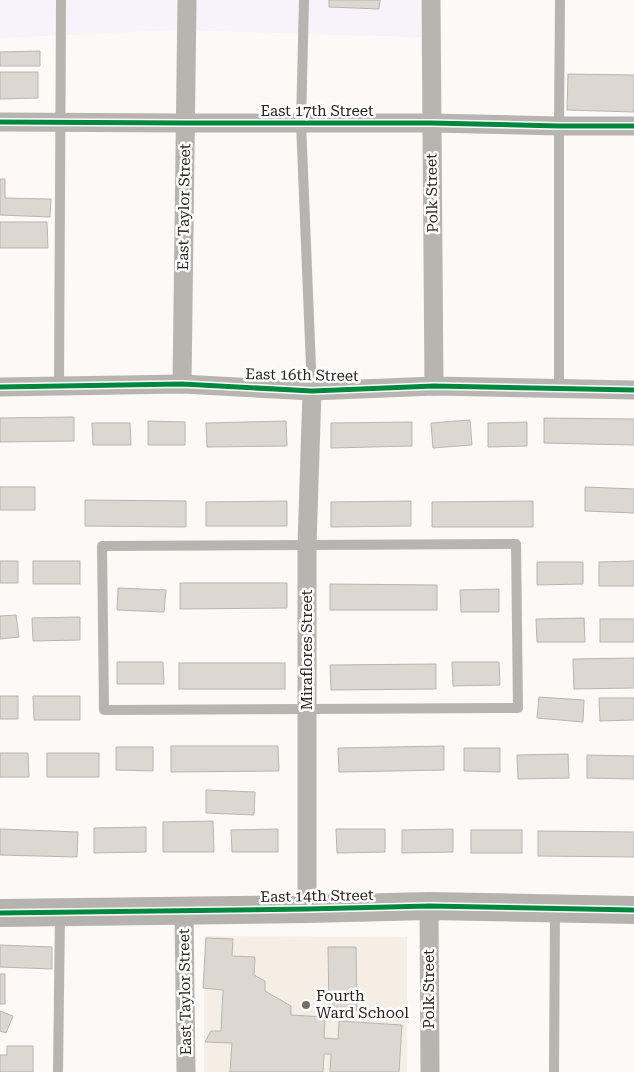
<svg xmlns="http://www.w3.org/2000/svg" width="634" height="1072" font-family="'Roboto Serif',serif">
<style>
.commercial{fill:#f8f2fb}
.built{fill:#f5eee4}
.building{fill:#dcd7d1;stroke:#b8b5b2}
.lines{fill:none;stroke-linecap:round;stroke-linejoin:round}
.lane{stroke:#b8b4b0;stroke-width:10}
.street{stroke:#b8b4b0;stroke-width:19}
.secondary{stroke:#b6b3af;stroke-width:28}
.cycleway-casing{stroke:#fff;stroke-width:8}
.cycleway{stroke:#00873e;stroke-width:5}
.poi-dot{fill:#726f6c;stroke:#fff;stroke-width:2}
.labels{text-anchor:middle;dominant-baseline:central;stroke-width:5;stroke-linejoin:round;paint-order:stroke}
.street-label{font-size:15px;fill:#272521;stroke:#fff}
.poi-label{font-size:15px;fill:#272521;stroke:#fff;text-anchor:start}
</style>
<rect width="100%" height="100%" fill="#fcf9f6"/>
<polygon class="commercial" points="0,0 419,0 421,37 174,30 0,38"/>
<polygon class="built" points="204,936 407,937 407,1072 204,1072"/>
<g class="building">
<polygon points="329,0 380,0 379,9 329,7"/>
<polygon points="40,51 40,66 0,66 0,52"/>
<polygon points="0,72 38,72 38,98 0,99"/>
<polygon points="568,74 634,75 634,112 567,110"/>
<polygon points="0,179 5,179 5,198 51,199 50,217 0,215"/>
<polygon points="0,222 47,222 48,248 0,248"/>
<polygon points="74,417 74,441 0,442 0,418"/>
<polygon points="544,418 634,419 634,445 544,443"/>
<polygon points="470,420 472,445 433,448 431,423"/>
<polygon points="148,421 185,422 185,445 148,445"/>
<polygon points="286,421 287,446 207,447 206,423"/>
<polygon points="412,422 412,446 331,448 331,423"/>
<polygon points="527,422 527,446 488,447 488,423"/>
<polygon points="92,423 130,423 131,445 93,445"/>
<rect x="0" y="487" width="35" height="23"/>
<polygon points="585,487 634,489 634,513 585,511"/>
<polygon points="85,500 186,501 186,527 85,526"/>
<polygon points="287,501 287,526 206,526 206,502"/>
<polygon points="411,501 411,526 331,527 331,502"/>
<polygon points="533,501 533,527 432,527 432,502"/>
<rect x="0" y="561" width="18" height="22"/>
<rect x="33" y="561" width="47" height="23"/>
<polygon points="634,561 634,586 599,586 599,562"/>
<polygon points="537,562 583,562 583,584 537,585"/>
<polygon points="180,583 287,583 287,608 180,609"/>
<polygon points="330,584 437,585 437,610 330,610"/>
<polygon points="118,588 166,590 164,612 117,610"/>
<polygon points="499,589 499,612 461,612 460,590"/>
<polygon points="16,615 19,637 0,639 0,616"/>
<polygon points="80,617 80,640 33,641 32,618"/>
<polygon points="584,618 585,642 537,642 536,619"/>
<rect x="600" y="619" width="34" height="23"/>
<polygon points="634,658 634,688 574,689 573,659"/>
<polygon points="117,662 163,662 164,684 117,684"/>
<polygon points="452,662 499,662 500,685 453,686"/>
<rect x="179" y="663" width="106" height="26"/>
<polygon points="436,664 436,689 331,690 330,665"/>
<rect x="0" y="696" width="18" height="23"/>
<polygon points="33,696 80,696 80,720 34,720"/>
<polygon points="539,697 584,700 583,722 537,718"/>
<polygon points="599,698 634,698 634,720 600,721"/>
<polygon points="171,746 278,746 279,771 171,772"/>
<polygon points="444,746 444,770 339,772 338,748"/>
<polygon points="116,747 153,747 153,771 116,770"/>
<polygon points="464,748 500,748 500,772 464,771"/>
<polygon points="0,753 28,753 29,777 0,777"/>
<rect x="47" y="753" width="52" height="24"/>
<polygon points="568,754 569,778 518,779 517,755"/>
<polygon points="587,755 634,756 634,779 587,778"/>
<polygon points="206,790 255,792 254,815 206,813"/>
<polygon points="213,821 214,852 163,852 163,822"/>
<polygon points="146,827 146,852 94,853 94,828"/>
<polygon points="0,829 78,832 77,857 0,855"/>
<polygon points="278,829 278,852 232,852 231,830"/>
<polygon points="336,829 385,829 385,852 337,853"/>
<polygon points="453,829 453,852 402,853 402,830"/>
<rect x="471" y="830" width="51" height="23"/>
<polygon points="538,831 634,832 634,857 538,856"/>
<polygon points="206,938 233,939 232,956 255,957 254,975 265,981 265,991 291,1006 291,1015 325,1017 324,1038 338,1039 339,1021 402,1025 399,1072 330,1072 331,1054 324,1054 323,1072 230,1072 232,1043 205,1042 211,1031 221,1031 223,990 203,988"/>
<polygon points="0,945 52,947 52,969 0,967"/>
<polygon points="328,947 356,947 357,1010 329,1011"/>
<rect x="0" y="974" width="5" height="30"/>
<polygon points="0,1011 13,1016 6,1033 0,1031"/>
<polygon points="7,1046 33,1046 33,1072 0,1072 0,1055 7,1055"/>
</g>
<g class="lines">
<g class="lane">
<polyline points="304,0 301,123 312,391"/>
<polyline points="59,386 61,0"/>
<polyline points="559,389 559,126 560,0"/>
<polygon points="516,544 518,708 104,710 102,546"/>
<polyline points="58,1072 60,913"/>
<polyline points="554,1072 555,909"/>
</g>
<g class="street">
<polyline points="431,0 434,386"/>
<polyline points="0,122 185,123 431,123 559,126 634,126"/>
<polyline points="182,384 187,0"/>
<polyline points="0,387 182,384 312,391 434,386 634,390"/>
<polyline points="429,906 430,1072"/>
<polyline points="307,909 307,545 312,391"/>
<polyline points="184,911 186,1072"/>
</g>
<polyline class="secondary" points="0,913 307,909 429,906 634,910"/>
<defs>
<g id="cycleway">
<polyline points="0,122 185,123 431,123 559,126 634,126"/>
<polyline points="0,387 182,384 312,391 434,386 634,390"/>
<polyline points="0,913 307,909 429,906 634,910"/>
</g>
</defs>
<use href="#cycleway" class="cycleway-casing"/>
<use href="#cycleway" class="cycleway"/>
</g>
<circle class="poi-dot" cx="306" cy="1005" r="5"/>
<g class="labels">
<g class="street-label">
<text x="317" y="111">East 17th Street</text>
<text transform="translate(432 193) rotate(-91)">Polk Street</text>
<text transform="translate(184 207) rotate(-89)">East Taylor Street</text>
<text transform="translate(302 375) rotate(1)">East 16th Street</text>
<text transform="translate(307 650) rotate(-90)">Miraflores Street</text>
<text transform="translate(317 896) rotate(-1)">East 14th Street</text>
<text transform="translate(429 989) rotate(-90)">Polk Street</text>
<text transform="translate(185 992) rotate(-91)">East Taylor Street</text>
</g>
<g class="poi-label">
<text x="316" y="996">Fourth<tspan x="316" dy="17">Ward School</tspan></text>
</g>
</g>
</svg>
